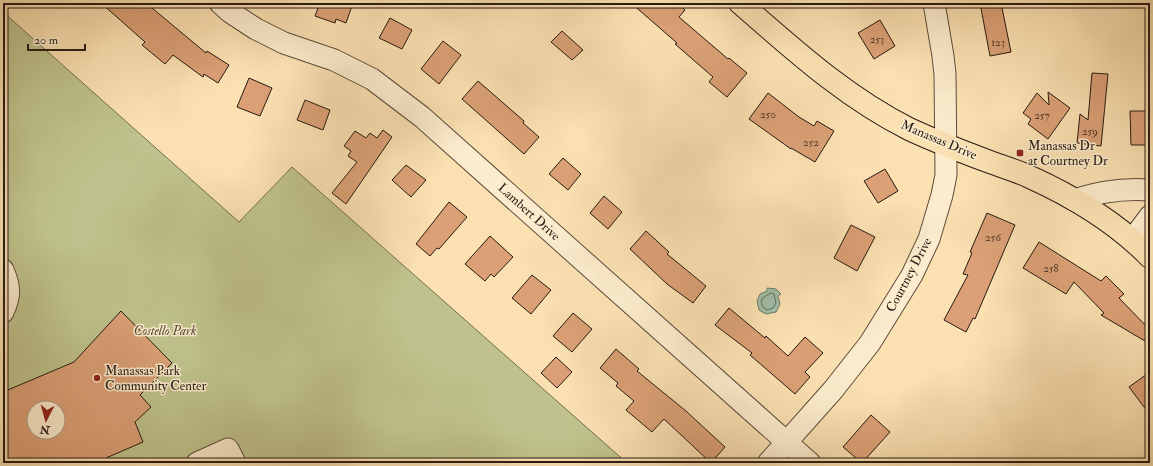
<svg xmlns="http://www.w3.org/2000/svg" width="1153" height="466" font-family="'IM FELL Double Pica',serif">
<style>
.green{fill:#bfc28c;stroke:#736e50;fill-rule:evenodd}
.water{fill:#a0bea7;stroke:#707c6c}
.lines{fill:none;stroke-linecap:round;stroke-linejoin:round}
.shore{stroke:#646c5d;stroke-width:1}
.building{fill:#dba076;stroke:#271a13;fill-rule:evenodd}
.minor-casing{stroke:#5c4c3b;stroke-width:23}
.major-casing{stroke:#271a13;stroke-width:24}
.minor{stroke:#fceccd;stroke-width:21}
.major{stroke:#fbe1b2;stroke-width:22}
.poi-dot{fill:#8f2418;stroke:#fceccd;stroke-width:1.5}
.labels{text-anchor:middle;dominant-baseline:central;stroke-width:3;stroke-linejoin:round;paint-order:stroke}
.number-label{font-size:11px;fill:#543c2c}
.street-label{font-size:13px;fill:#271a13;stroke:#fceccd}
.poi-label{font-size:13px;fill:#271a13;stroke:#fceccd;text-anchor:start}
.park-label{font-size:13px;font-style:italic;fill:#554c37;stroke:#fceccd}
</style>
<rect width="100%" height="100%" fill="#fbe1b2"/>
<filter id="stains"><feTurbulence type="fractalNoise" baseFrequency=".005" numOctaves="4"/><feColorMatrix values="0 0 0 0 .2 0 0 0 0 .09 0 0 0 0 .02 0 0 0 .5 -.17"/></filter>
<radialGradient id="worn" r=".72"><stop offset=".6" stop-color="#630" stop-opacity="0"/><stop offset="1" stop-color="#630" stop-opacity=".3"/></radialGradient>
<path class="green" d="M 3,12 L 239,222 L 292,167 L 627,463 L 3,463 ZM 34,408 L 58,408 L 58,432 L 34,432 Z"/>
<polygon class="water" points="767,288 776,289 781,294 778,296 780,304 776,312 766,314 759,310 757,301 760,294 767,291"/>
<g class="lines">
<polygon class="shore" points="771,293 774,294 776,303 773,308 767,310 763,307 761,301 763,298"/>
</g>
<g class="building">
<polygon points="101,3 146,3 206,53 207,51 229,65 218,83 204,74 203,77 173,55 165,64 142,45 145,42"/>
<polygon points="320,3 353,3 346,23 336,19 335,23 315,16"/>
<polygon points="631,3 677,3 685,10 679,17 728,59 729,58 747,73 727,97 709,82 713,77 675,44 677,43"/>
<polygon points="980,3 1001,3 1011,52 990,56"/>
<polygon points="390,18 412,30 402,49 379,38"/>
<polygon points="880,20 895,46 874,59 858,33"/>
<polygon points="562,31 583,50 572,60 551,42"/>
<polygon points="443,41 461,55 439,84 421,69"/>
<polygon points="1092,73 1108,74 1101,146 1077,143 1080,114 1088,120"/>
<polygon points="249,78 272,88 260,116 237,107"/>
<polygon points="478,81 524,121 523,123 539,137 524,154 462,99"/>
<polygon points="1048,92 1070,108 1048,139 1028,124 1031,119 1023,113 1037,93 1049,105"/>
<polygon points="768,93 799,117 814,126 817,121 834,131 815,162 791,148 791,149 749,119"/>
<polygon points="305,100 330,110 323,130 297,120"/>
<polygon points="1130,111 1150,111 1150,145 1131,145"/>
<polygon points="383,130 392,137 346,204 332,193 357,162 348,156 351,151 344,146 355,131 366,138 370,133 377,138"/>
<polygon points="563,158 581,174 568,190 549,174"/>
<polygon points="406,165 426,180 411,197 392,180"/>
<polygon points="885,169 898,191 878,203 864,181"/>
<polygon points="604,196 622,212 608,229 590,213"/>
<polygon points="449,202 467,217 439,249 437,248 430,256 416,244"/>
<polygon points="987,213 1015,225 975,319 973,318 966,332 944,320 968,275 963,274 972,253 970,252"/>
<polygon points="851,225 875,237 857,271 834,258"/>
<polygon points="646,231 669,252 667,254 706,286 693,303 667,284 630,249"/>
<polygon points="490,236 513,257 494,277 491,274 485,281 465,264"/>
<polygon points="1039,242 1101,281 1106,276 1124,294 1119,298 1150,330 1150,344 1101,315 1104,313 1074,282 1066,294 1023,268"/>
<polygon points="532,275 551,290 531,314 512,298"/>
<polygon points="729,308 765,338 766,336 788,356 805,337 823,353 805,372 810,377 795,394 750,355 752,353 715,325"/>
<path d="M 121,311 L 172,363 L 140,395 L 151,407 L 135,422 L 143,442 L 106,458 L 108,463 L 3,463 L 3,392 L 74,362 ZM 34,408 L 58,408 L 58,432 L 34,432 Z"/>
<polygon points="573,313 592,329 572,352 553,336"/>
<polygon points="616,349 639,369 637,371 686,411 725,447 711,463 664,419 652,432 626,410 634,401 616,386 618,383 600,368"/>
<polygon points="556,357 572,372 557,388 541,373"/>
<polygon points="1150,372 1150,415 1129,387"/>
<polygon points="871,415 890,432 862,463 843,447"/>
</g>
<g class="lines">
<defs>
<g id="minor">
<polyline points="220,3 230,12 256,29 284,43 334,60 372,79 422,117 810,463"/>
<path d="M 1074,200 C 1098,192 1125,188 1150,190"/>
<polyline points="1132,240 1150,216"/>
<path d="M 3,270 C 10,286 11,295 3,312"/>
<polyline points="197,463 228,449 235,463"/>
<polyline points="768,463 833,390 870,343 912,275 929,239 942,195 946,175 945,74 943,56 934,3"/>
</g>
<path id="major" d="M 740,3 C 793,49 845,97 909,129 C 935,141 963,152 990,162 C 1004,167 1017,171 1030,177 C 1074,197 1116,222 1150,257"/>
</defs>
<use href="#minor" class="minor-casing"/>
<use href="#major" class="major-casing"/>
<use href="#minor" class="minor"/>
<use href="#major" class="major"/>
</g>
<g class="poi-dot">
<rect x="1016" y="149" width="8" height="8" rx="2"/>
<circle cx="97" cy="378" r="4"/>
</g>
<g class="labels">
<g class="number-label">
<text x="877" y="39">253</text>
<text x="998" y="42">123</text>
<text x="768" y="114">250</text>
<text x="1042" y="115">257</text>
<text x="1090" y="131">259</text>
<text x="811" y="142">252</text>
<text x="993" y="237">256</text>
<text x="1051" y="268">258</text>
</g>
<g class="street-label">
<text transform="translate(939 140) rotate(23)">Manassas Drive</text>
<text transform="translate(529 212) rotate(42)">Lambert Drive</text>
<text transform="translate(909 275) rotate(-62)">Courtney Drive</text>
</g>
<g class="poi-label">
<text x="1028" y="146">Manassas Dr<tspan x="1028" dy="15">at Courtney Dr</tspan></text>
<text x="105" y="371">Manassas Park<tspan x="105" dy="15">Community Center</tspan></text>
</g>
<g class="park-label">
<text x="165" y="331">Costello Park</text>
</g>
</g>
<rect width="1153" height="466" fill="none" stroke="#fbe1b2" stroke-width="16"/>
<rect x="4" y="4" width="1145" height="458" fill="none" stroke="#271a13" stroke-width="2"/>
<rect x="8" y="8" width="1137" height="450" fill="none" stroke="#271a13"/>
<g transform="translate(46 420) rotate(186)"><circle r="19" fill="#fceccd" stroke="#a79883"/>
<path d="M0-3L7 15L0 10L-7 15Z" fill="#8f2418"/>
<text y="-6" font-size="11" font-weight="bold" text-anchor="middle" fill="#271a13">N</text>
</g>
<path d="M28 44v6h57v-6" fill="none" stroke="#271a13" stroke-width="2"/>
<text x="34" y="44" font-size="12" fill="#271a13" stroke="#fceccd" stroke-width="3" paint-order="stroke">20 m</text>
<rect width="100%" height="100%" filter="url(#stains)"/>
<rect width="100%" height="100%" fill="url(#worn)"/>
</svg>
